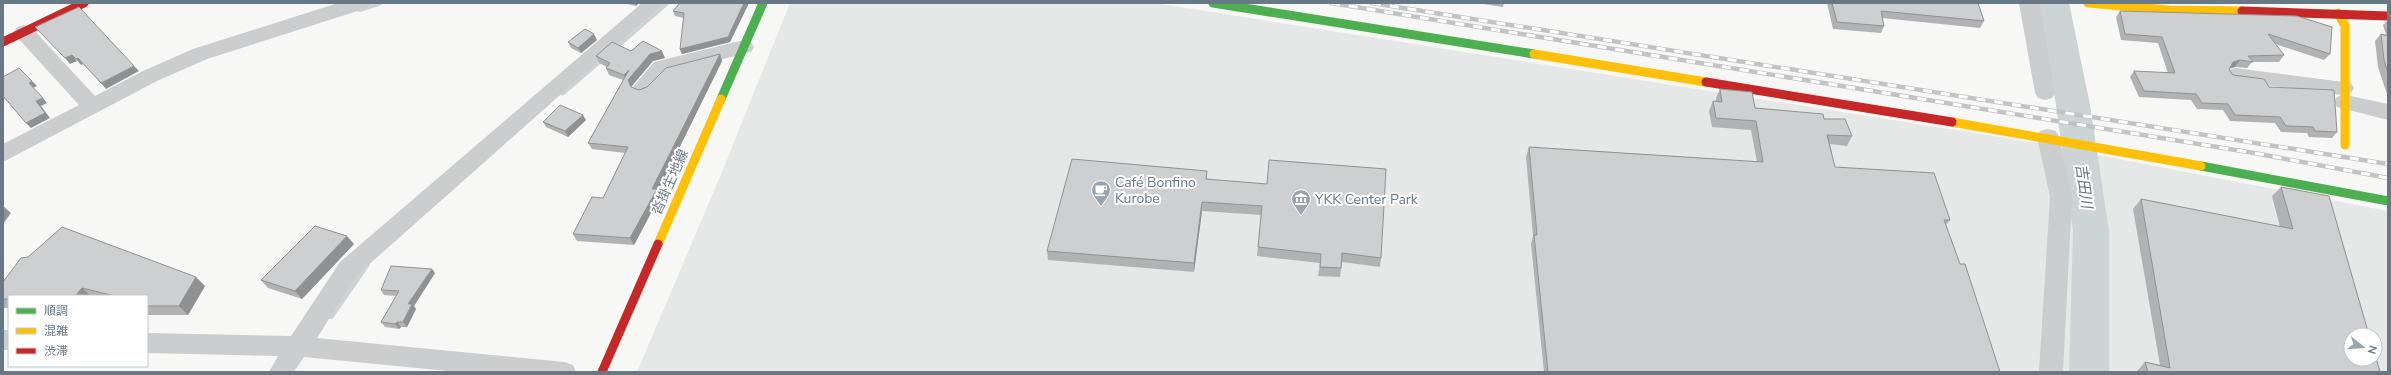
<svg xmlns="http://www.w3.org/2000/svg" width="2391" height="375" font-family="'Nunito Sans','Noto Sans JP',sans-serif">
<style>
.built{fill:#e6e7e7;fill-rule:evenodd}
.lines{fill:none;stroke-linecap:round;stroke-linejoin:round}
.stream{stroke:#ccd4d6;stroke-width:6}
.river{fill:#ccd4d6;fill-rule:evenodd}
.street{fill:#cccdce;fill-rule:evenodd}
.fast{stroke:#4caf50;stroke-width:9}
.slow{stroke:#ffc107;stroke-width:9}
.jam{stroke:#c62828;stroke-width:9}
.rail-casing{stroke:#c1c3c4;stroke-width:4.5}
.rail{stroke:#fff;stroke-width:3;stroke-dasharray:9;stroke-linecap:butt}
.wall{fill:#b1b2b3}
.shaded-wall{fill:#909192}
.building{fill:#cecfd0;stroke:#909192}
.labels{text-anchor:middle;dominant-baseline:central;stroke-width:4;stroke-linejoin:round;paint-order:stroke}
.street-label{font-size:14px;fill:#687985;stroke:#fff}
.poi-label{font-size:14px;fill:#687985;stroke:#fff;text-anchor:start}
.water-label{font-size:15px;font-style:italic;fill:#647a80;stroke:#fff}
</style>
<rect width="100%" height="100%" fill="#f7f7f6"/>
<path class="built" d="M 790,3 L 1155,3 L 2031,142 L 2388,211 L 2388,372 L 637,372 L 722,172 ZM 2351,335 L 2375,335 L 2375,359 L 2351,359 Z"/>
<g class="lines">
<g class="stream">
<polyline points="360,9 379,3"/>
<polyline points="613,49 666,3"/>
<polyline points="563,92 605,56"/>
<polyline points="331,316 367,264"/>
</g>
<polygon class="river" points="2037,3 2069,3 2090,105 2109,231 2109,372 2069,372 2073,231 2056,105"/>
<g class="street">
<polygon points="338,3 370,3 367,8 207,59 157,81 3,162 3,144 79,105 17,37 14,32 17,27 24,25 31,27 95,96 143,71 193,49"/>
<polygon points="642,3 664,3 356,276 317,338 564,362 573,365 576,372 458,372 304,357 294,372 269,372 278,356 147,353 147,333 291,336 340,262"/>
<polygon points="2019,3 2039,3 2055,93 2052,98 2045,100 2038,98 2035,93"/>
<polygon points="744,40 751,42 754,47 751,52 668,73 649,93 642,95 635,93 632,88 654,62"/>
<polygon points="2235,68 2351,83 2354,88 2351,93 2346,95 2388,104 2388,120 2337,107 2334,102 2337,97 2342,95 2228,80 2225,75 2228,70"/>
<polygon points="2048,129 2056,131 2059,137 2072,197 2063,372 2039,372 2050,197 2037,137 2040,131"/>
<rect x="3" y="330" width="6" height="20"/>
</g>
<g class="fast">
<polyline points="1213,3 1534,54"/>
<polyline points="721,99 763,3"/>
<polyline points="2201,166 2388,201"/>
</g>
<g class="slow">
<polyline points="2088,3 2169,10 2242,11"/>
<polyline points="2338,13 2345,26 2345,145"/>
<polyline points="1534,54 1706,82"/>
<polyline points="1952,122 2201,166"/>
<polyline points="658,244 721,99"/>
</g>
<g class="jam">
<polyline points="2242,11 2388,16"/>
<polyline points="3,42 84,3"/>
<polyline points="1706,82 1952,122"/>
<polyline points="602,372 658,244"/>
</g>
<defs>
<g id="rail">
<polyline points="1331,3 2254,153 2388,178"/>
<polyline points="1372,3 2388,164"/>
</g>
</defs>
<use href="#rail" class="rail-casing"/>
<use href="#rail" class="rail"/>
</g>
<g class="wall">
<polygon points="623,3 639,3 636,6"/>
<polygon points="680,3 749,3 730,42 682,54 680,49 684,18 675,16 673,11"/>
<polygon points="1477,3 1504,3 1503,7"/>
<polygon points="1827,3 1978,3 1984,21 1980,28 1882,18 1884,26 1881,33 1833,29"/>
<polygon points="2120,11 2297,16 2330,54 2324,60 2275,44 2284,55 2279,62 2252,62 2247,68 2235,67 2230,68 2229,70 2233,75 2269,87 2337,132 2332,138 2309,137 2307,133 2281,132 2275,123 2230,121 2223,110 2197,109 2191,100 2139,97 2130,77 2134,71 2168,73 2158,43 2121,40 2116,17"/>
<polygon points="2388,20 2388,97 2378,67 2375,41 2381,34 2386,35 2383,25"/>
<polygon points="597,40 581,53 571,48 568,42"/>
<polygon points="631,51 665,58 653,61 631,87 639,90 647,87 720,54 722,61 658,191 660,196 634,245 577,241 573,234 603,198 625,153 592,149 588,143 623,80 609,75 606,68 607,67 599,63 596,56"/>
<polygon points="1720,89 1755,108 1824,119 1852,136 1847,146 1830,144 1835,167 1950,220 1946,225 2000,372 1544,372 1531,244 1533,236 1526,157 1529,147 1757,162 1751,130 1712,127 1709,111 1713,101 1716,101 1716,98"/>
<polygon points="586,120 568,137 546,127 543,122"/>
<polygon points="1207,171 1207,179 1381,258 1380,267 1342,262 1340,277 1318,276 1320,263 1257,256 1261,215 1202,211 1194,272 1048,260 1047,251"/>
<polygon points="2281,187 2380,372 2137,372 2137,371 2145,362 2160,365 2133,209 2141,199 2280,227 2272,196"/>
<polygon points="354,244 302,299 268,288 261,280"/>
<polygon points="435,273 414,306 416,309 407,327 401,327 399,329 385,327 381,322 397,296 384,295 381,290"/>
<polygon points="3,282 205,286 188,315 147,315 147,296 9,296 9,308 3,308"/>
</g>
<g class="shaded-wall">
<polygon points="635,3 639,3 636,6"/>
<polygon points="744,3 749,3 730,42 682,54 680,49"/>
<polygon points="594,34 597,40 581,53 578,48"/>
<polygon points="662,51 665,58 653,61 631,87 624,75 650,54"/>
<polygon points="720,54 722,61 658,191 660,196 634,245 630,238 652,189"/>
<polygon points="72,55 77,61 70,64 65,58"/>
<polygon points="78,58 83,64 81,65 76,59"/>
<polygon points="2240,60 2235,67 2228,69 2233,62"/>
<polygon points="134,66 139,71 106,89 101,83"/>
<polygon points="32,81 37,86 33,88 29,83"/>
<polygon points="43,98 47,103 41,106 50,118 31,128 26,123 36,101"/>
<polygon points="583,115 586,120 568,137 565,131"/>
<polygon points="1202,202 1202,211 1194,272 1194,263"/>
<polygon points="3,206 11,213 3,224"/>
<polygon points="347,236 354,244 302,299 295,291"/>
<polygon points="432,269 435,273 414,306 416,309 407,327 403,322 408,304"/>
<polygon points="196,277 205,286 188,315 179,306"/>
<polygon points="82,288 91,296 75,296"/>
<polygon points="397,322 401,327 399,329 395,324"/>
</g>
<g class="building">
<polygon points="680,3 744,3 728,37 680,49 684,13 673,11"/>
<polygon points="1832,3 1978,3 1984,21 1881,11 1884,26 1837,22"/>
<polygon points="79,7 134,66 101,83 78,58 76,59 72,55 65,58 35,27"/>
<polygon points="2120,11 2297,16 2332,27 2330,54 2268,34 2284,55 2248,56 2253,62 2240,60 2233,62 2229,70 2233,75 2264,79 2269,87 2334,90 2337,132 2315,131 2313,127 2286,126 2280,117 2235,115 2228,104 2202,103 2196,94 2144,91 2134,71 2175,73 2162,37 2125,34"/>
<polygon points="585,29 594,34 578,48 568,42"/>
<polygon points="2381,34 2388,36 2388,72 2384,60"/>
<polygon points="643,41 662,51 650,54 628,80 631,87 639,90 647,87 666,68 720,54 652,189 657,189 630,238 573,234 592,197 603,198 628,147 588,143 629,70 624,75 606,68 610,63 596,56 612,42 631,51"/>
<polygon points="19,68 32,81 29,83 43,98 36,101 45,113 26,123 3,96 3,77"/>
<polygon points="1720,89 1752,92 1755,108 1823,114 1824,119 1845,119 1852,136 1827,135 1835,167 1934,173 1950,220 1944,220 1960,264 1965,264 2000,372 1548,372 1534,235 1537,235 1529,147 1763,162 1756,121 1716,118 1713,101 1722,102"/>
<polygon points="560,105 583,115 565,131 543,122"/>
<polygon points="1072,159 1207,171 1206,179 1267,184 1269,160 1386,169 1381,258 1342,253 1341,268 1320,267 1321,254 1258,247 1262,206 1202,202 1194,263 1047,251"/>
<polygon points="2281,187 2329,196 2369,335 2351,335 2351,359 2375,359 2375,354 2380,372 2148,372 2145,362 2170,368 2141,199 2293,229"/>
<polygon points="315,226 347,236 295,291 261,280"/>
<polygon points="62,227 196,277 179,306 147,306 147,296 115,296 82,288 75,296 9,296 9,299 3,299 3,282 21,258 28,257"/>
<polygon points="391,266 432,269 408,304 412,304 403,322 397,322 395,324 381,322 399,291 381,290"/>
</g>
<defs>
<symbol id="cafe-pin" viewBox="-11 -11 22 30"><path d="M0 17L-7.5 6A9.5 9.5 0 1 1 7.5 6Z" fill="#9aa5ad" stroke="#fff"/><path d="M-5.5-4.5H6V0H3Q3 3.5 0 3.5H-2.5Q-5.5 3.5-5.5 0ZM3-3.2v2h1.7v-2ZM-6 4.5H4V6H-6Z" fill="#fff"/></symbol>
<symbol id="museum-pin" viewBox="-11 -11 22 30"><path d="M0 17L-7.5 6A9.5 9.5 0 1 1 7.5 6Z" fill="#9aa5ad" stroke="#fff"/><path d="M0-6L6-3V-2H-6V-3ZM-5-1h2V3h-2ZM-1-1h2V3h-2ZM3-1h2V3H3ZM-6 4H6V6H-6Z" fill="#fff"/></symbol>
</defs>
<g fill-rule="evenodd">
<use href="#cafe-pin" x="1090" y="179" width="22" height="30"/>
<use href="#museum-pin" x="1290" y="188" width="22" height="30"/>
</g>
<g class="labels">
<g class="street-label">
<text transform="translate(670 182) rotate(-66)">沓掛生地線</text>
</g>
<g class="poi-label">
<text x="1115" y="182">Café Bonfino<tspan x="1115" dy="16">Kurobe</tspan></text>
<text x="1315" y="199">YKK Center Park</text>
</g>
<g class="water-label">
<text transform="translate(2084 186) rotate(82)">吉田川</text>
</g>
</g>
<rect width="2391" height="375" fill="none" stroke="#687985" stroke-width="8"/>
<rect x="8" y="295" width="140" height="72" fill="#ffffff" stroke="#c3c9ce"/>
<rect x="16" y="308" width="20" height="6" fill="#4caf50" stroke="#c3c9ce"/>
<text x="44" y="315" font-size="12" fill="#687985">順調</text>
<rect x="16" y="328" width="20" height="6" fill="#ffc107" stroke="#c3c9ce"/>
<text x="44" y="335" font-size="12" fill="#687985">混雑</text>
<rect x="16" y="348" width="20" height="6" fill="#c62828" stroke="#c3c9ce"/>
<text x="44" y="355" font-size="12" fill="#687985">渋滞</text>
<g transform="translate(2363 347) rotate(107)"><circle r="19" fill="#ffffff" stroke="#c3c9ce"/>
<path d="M0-3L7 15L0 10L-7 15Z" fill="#9aa5ad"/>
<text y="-6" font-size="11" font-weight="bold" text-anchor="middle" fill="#687985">N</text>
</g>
</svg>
